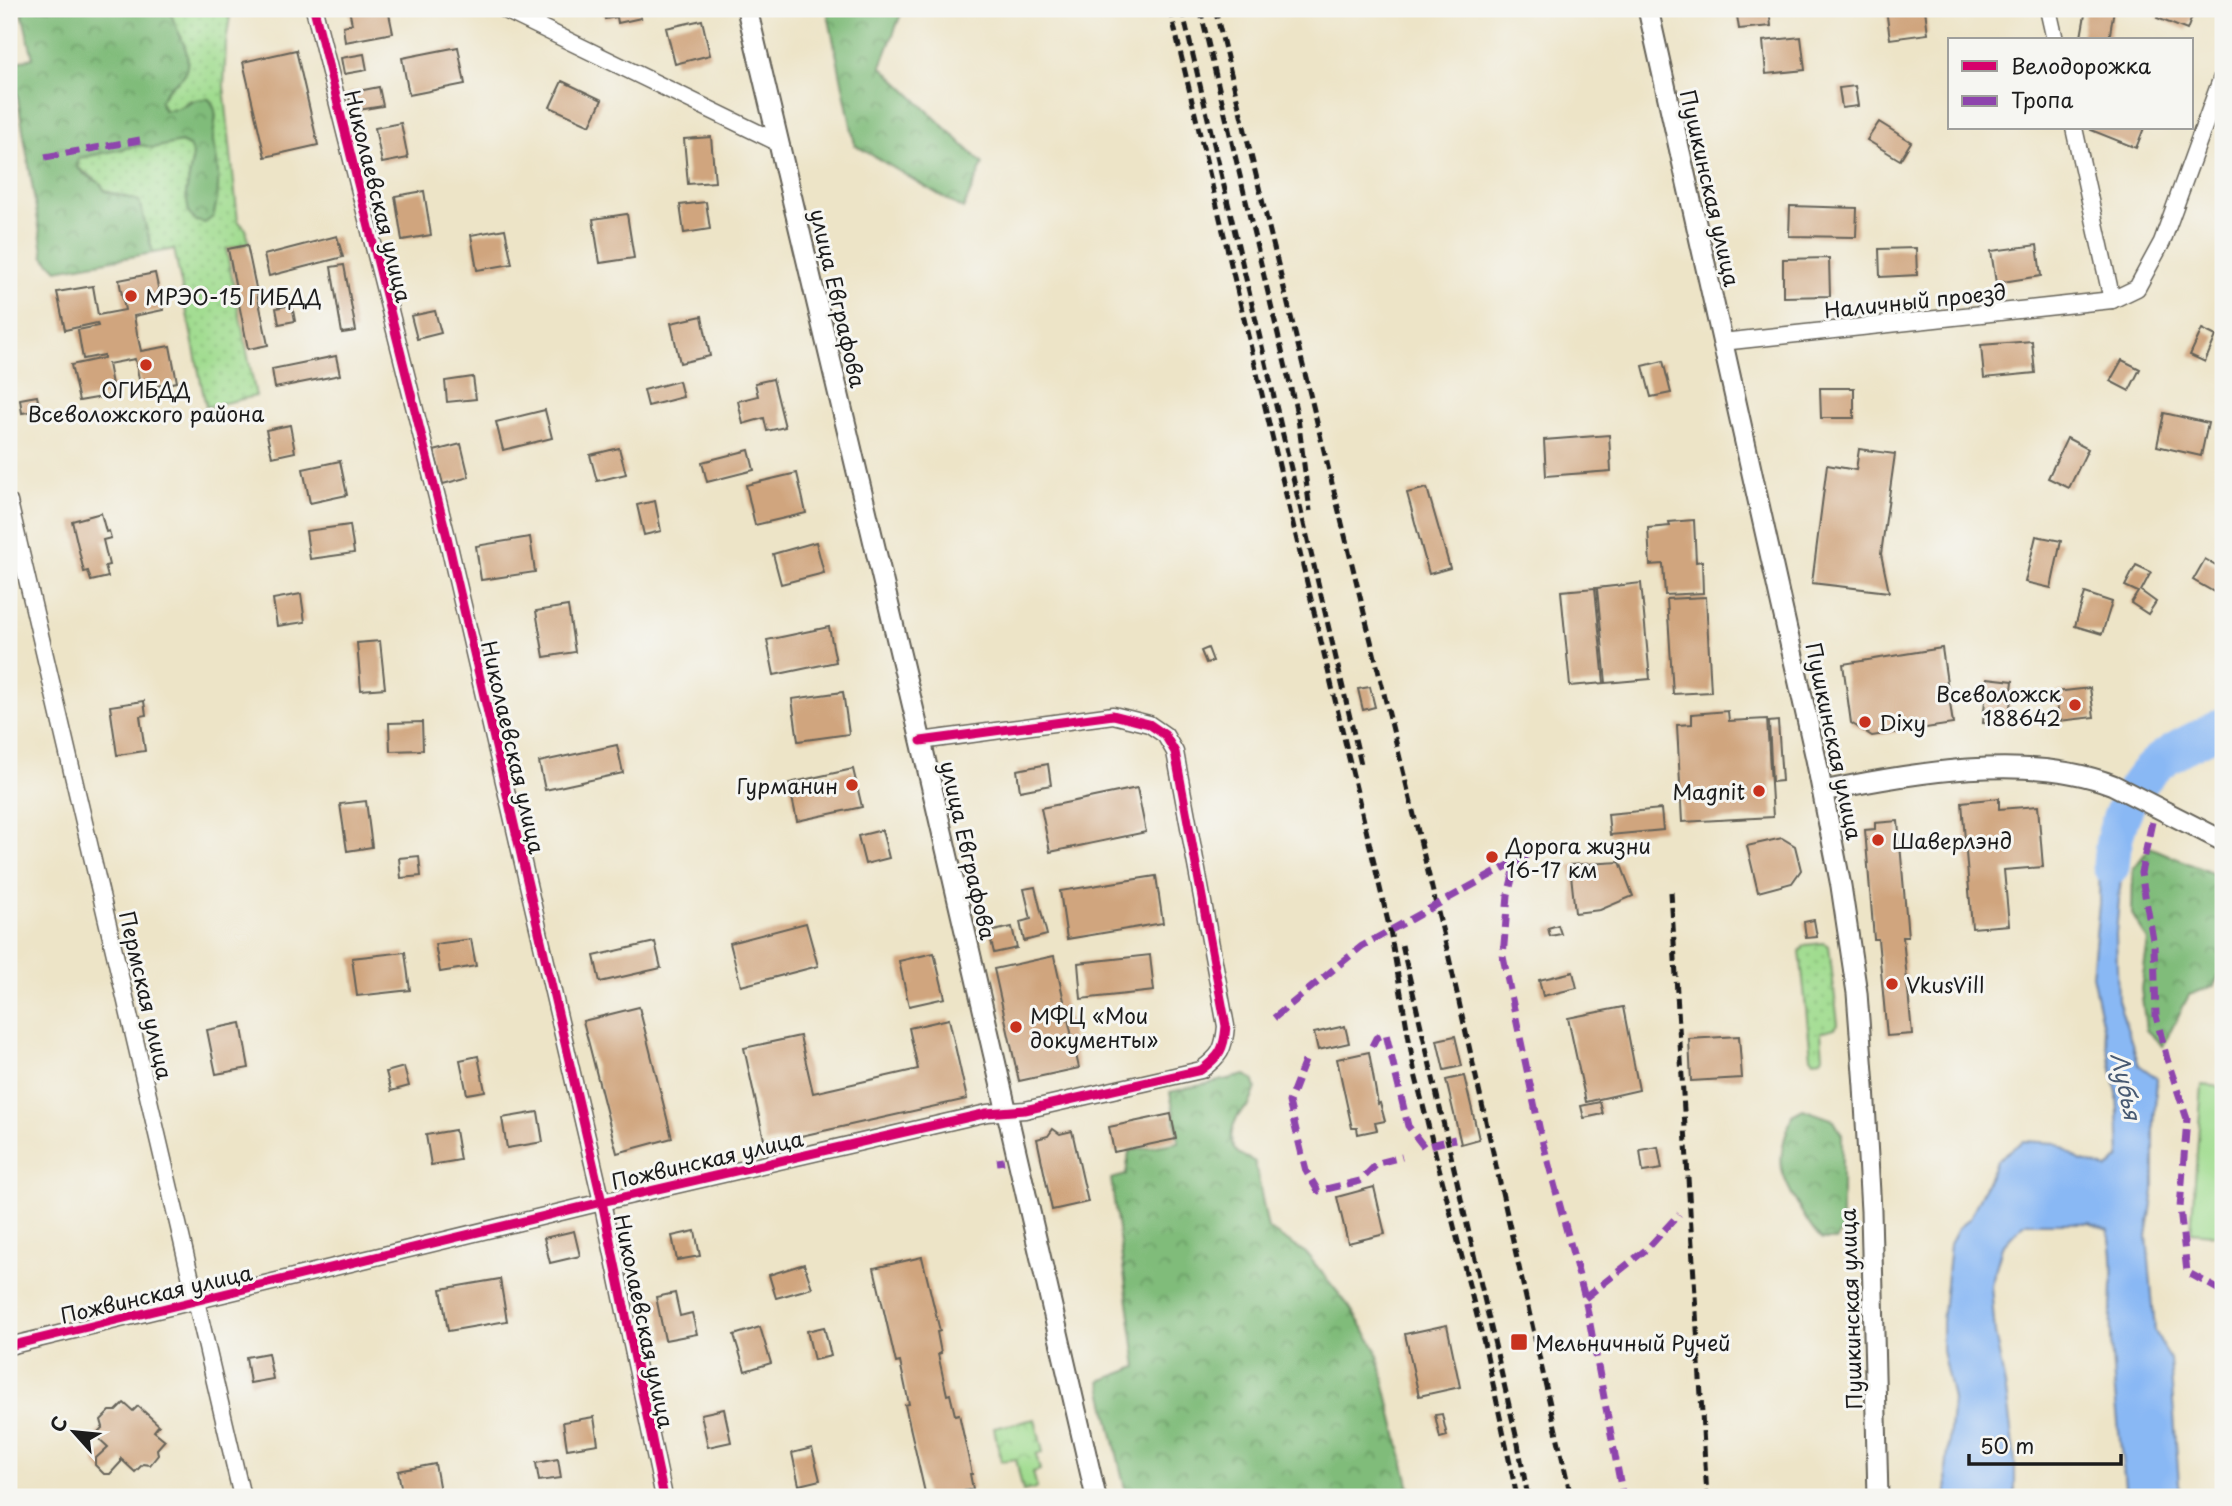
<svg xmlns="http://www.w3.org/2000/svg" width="2232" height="1506" font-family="'Playpen Sans',sans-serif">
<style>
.grass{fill:url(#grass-dots);stroke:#5e7c56;stroke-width:2}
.forest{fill:url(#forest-crowns);stroke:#4e6c4b;stroke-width:2}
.park{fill:url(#park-crowns);stroke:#5e7c56;stroke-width:2}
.garden{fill:#a0dc8f;stroke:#5e7c56;stroke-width:2}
.water{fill:#89b8f4;stroke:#526a88;stroke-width:2}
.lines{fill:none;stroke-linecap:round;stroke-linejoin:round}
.river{stroke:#89b8f4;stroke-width:37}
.building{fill:#d0a57e}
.minor-casing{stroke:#656258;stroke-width:19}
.tertiary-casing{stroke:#656258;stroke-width:23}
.minor{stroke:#fff;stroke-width:16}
.tertiary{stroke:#fff;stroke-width:19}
.rail{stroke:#1c1c1c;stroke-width:5;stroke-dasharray:10 5;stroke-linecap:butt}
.quiet{stroke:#8e44ad;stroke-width:7;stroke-dasharray:14 7;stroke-linecap:butt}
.cycleway-casing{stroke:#f6f6f2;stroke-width:13}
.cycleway{stroke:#d6006c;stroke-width:9}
.poi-dot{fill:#c8321e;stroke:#f6f6f2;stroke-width:2.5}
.labels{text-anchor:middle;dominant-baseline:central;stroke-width:6;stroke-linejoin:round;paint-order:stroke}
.street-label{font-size:21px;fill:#1c1c1c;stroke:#f6f6f2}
.poi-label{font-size:21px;fill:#1c1c1c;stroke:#f6f6f2;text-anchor:start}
.water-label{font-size:23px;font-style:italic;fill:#485a72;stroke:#f6f6f2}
</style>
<defs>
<pattern id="grass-dots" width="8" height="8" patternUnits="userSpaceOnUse" patternTransform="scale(1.75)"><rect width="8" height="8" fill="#a0dc8f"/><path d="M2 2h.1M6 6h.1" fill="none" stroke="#89bc7b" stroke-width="1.8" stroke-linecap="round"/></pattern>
<pattern id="forest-crowns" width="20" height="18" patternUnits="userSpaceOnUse" patternTransform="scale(1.75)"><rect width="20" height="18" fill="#80bc7a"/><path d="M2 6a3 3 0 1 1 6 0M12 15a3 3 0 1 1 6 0" fill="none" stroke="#689863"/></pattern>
<pattern id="park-crowns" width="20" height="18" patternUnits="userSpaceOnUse" patternTransform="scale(1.75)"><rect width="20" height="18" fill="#a0dc8f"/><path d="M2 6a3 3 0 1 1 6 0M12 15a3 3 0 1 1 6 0" fill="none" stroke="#89bc7b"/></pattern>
</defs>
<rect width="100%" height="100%" fill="#f6f6f2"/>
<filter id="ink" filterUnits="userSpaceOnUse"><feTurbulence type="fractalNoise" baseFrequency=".0143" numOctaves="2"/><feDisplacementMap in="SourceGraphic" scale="14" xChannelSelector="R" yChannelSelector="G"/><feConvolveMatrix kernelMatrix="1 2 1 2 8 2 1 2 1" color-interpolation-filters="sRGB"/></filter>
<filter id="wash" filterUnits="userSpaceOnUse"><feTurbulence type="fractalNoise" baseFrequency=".00686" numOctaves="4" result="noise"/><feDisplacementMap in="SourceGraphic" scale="28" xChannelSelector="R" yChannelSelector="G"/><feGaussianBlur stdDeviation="1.57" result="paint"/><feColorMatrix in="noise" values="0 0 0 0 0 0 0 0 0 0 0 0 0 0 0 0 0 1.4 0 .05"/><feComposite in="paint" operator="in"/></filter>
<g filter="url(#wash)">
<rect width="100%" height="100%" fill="#ede4c7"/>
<g class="grass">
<polygon points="170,9 231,9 226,43 224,86 238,221 246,229 249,243 226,249 256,396 206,407 174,249 153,253 139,201 105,191 100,183 77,167 79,158 142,145 153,148 181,142 189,146 193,155 186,194 216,151 212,143 216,115 191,100 174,111 164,110 160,102 170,86 177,82 182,38 172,22"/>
<polygon points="1823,943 1829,946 1838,1024 1835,1028 1821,1032 1823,1056 1821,1059 1814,1060 1811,1057 1800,951 1805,945"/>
</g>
<g class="forest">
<path d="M 21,9 L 170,9 C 173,29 195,51 185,73 C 181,81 174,82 169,88 C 165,92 162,98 160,102 L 164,110 C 182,112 191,96 209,99 C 221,113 213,124 213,141 C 213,147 214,144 215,151 C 220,172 219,197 213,217 L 205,223 L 196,221 L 189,214 L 186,194 L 193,155 L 189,146 L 181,142 L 153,148 L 142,145 L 79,158 L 77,167 L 84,174 L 100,183 L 105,191 L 139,201 L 153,253 L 57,270 L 44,257 L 12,63 L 33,58 Z"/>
<polygon points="827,9 903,9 881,66 983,164 963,209 855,145"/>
<polygon points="2150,847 2223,878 2223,965 2214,986 2189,995 2163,1046 2146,1030 2141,989 2148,941 2132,914 2133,869"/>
<path d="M 1245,1075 L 1253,1079 L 1256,1088 L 1249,1106 C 1236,1112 1225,1137 1236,1151 C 1240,1156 1249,1158 1255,1162 L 1268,1229 L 1306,1253 L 1349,1306 L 1376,1348 L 1412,1497 L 1127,1497 L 1100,1381 L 1137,1367 L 1111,1179 L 1126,1175 L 1129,1151 L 1179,1142 L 1170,1092 Z"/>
<path d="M 1803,1109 L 1834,1120 L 1842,1135 L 1842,1231 L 1836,1240 L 1822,1240 C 1810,1230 1785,1185 1782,1169 C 1779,1151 1787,1132 1792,1115 Z"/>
</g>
<polygon class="park" points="1035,1419 1043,1452 1036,1454 1040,1470 1033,1472 1037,1488 1023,1491 1016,1459 1001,1461 994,1428"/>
<polygon class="garden" points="2202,1085 2223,1087 2223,1235 2191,1232"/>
<path class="water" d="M 2106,810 L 2136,825 L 2122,866 L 2116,934 L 2118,1000 L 2139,1065 L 2157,1078 L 2154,1124 L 2154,1191 L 2147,1236 L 2155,1331 L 2170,1359 L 2180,1497 L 2126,1497 C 2121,1444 2113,1391 2111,1337 C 2109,1301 2117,1265 2108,1230 L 2089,1223 L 2024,1223 L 2002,1247 L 1991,1285 L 1995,1333 L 2006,1391 L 2015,1461 L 2015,1497 L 1947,1497 L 1946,1471 L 1953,1399 L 1942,1351 L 1942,1322 L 1950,1244 L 1959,1227 L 1970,1218 L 1997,1160 L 2023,1141 L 2056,1143 L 2080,1160 L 2108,1169 L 2120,1157 L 2117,1093 L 2092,975 L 2099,904 L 2100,844 Z"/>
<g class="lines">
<path class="river" d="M 2111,866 C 2113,824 2133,777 2170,754 C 2186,743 2206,736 2223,726"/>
</g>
<g id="blocks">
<g class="building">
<polygon points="349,9 388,9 393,33 345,42 343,26 352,24"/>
<polygon points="603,9 638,9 641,18 618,23 617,17 605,19"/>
<polygon points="1736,9 1769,9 1771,26 1739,29"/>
<polygon points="1886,9 1925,9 1928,34 1890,39"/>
<polygon points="2086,9 2114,9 2109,40 2081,37"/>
<polygon points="2161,9 2195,9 2187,30 2157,18"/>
<polygon points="702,20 710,55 675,64 666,28"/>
<polygon points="1801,37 1805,70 1766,74 1763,41"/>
<polygon points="458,47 465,84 409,95 402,58"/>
<polygon points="296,50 318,145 265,157 243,62"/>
<polygon points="364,54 367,70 344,74 341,58"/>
<polygon points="562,81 602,100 590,125 550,107"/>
<polygon points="1855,86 1858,106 1842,108 1839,88"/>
<polygon points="379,87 383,106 352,111 348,93"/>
<polygon points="1879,122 1911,142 1900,160 1867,140"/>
<polygon points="401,123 408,158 382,163 375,128"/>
<polygon points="2092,128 2144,128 2136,148 2091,130"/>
<polygon points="711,137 715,182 688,184 684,139"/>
<polygon points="424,191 431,235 402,240 395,196"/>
<polygon points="706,202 710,229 684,233 680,205"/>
<polygon points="1790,206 1857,208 1856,237 1789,236"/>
<polygon points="627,214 634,258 600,263 593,219"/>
<polygon points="505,229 512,264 477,270 471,235"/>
<polygon points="337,236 343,257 269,276 264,255"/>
<polygon points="247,245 268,345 248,349 228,249"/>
<polygon points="2037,245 2041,276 1996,283 1991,251"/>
<polygon points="1916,248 1917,275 1880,277 1879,249"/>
<polygon points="1829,258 1830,296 1783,297 1783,259"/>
<polygon points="344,265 356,331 342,333 331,267"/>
<polygon points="155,273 163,310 134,316 137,333 141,351 170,346 177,382 141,389 135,359 108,364 114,395 79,401 71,365 104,358 104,355 83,359 78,330 98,326 97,323 65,330 57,292 93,286 98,315 125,310 119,280"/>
<polygon points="292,305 295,321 279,324 276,308"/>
<polygon points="435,311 441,333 417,339 411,316"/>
<polygon points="702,316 710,356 680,363 671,323"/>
<polygon points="2202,329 2216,336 2205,362 2190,355"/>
<polygon points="2032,341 2035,373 1984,378 1981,345"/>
<polygon points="336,356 340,375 275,388 272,369"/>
<polygon points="2122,360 2140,369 2129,391 2110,381"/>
<polygon points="1663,361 1671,393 1651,397 1643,366"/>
<polygon points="473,377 476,399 447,402 445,381"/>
<polygon points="773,379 785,427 767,431 764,418 743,424 738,401 758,396 755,383"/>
<polygon points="679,381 683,397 648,406 644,390"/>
<polygon points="1820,388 1854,388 1854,418 1821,418"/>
<polygon points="37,396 40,410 22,413 20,399"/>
<polygon points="545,410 552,438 503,450 496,422"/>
<polygon points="2164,413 2208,423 2201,456 2157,446"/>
<polygon points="290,425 295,452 272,457 266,430"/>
<polygon points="1609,435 1611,471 1546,476 1544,440"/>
<polygon points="2067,438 2088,449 2069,488 2048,478"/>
<polygon points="461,444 469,477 443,484 434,451"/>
<polygon points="619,448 626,474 597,481 590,455"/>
<polygon points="1859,449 1895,454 1881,554 1889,592 1812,583 1827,465 1856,470"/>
<polygon points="749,450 754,470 707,482 702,462"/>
<polygon points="340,461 347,495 310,503 303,469"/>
<polygon points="797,473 806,513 755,525 746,485"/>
<polygon points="1427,488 1450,568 1429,574 1407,493"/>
<polygon points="655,501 661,531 644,535 637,505"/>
<polygon points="101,513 106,532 109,531 111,538 103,540 109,565 105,566 108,577 91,581 88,571 84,572 72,521"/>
<polygon points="1694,520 1696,562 1702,561 1703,593 1665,595 1663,564 1650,565 1648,528 1670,526 1669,522"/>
<polygon points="350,525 354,553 310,559 306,531"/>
<polygon points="2036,536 2061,541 2051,588 2025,582"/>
<polygon points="530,537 535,572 481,580 476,546"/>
<polygon points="816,542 824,573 781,584 773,554"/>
<polygon points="2205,559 2223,569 2223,597 2193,580"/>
<polygon points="2136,565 2151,572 2141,591 2156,602 2148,614 2131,603 2138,592 2125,586"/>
<polygon points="1641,583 1650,679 1606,683 1597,588"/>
<polygon points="1595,588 1604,683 1570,686 1561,591"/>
<polygon points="2085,593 2112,602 2102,634 2075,626"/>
<polygon points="301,594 305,622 277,626 273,599"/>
<polygon points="1706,597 1711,692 1673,694 1667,599"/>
<polygon points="568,606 575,652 544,657 536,611"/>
<polygon points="829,627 836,662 774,675 767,640"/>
<polygon points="380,641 385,688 361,690 357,643"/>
<polygon points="1208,648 1213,661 1206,663 1201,651"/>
<polygon points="1942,648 1953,724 1872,736 1851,723 1843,664"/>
<polygon points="1987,678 2013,681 2008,725 1983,723"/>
<polygon points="1370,687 1375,707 1363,710 1358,689"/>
<polygon points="2090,688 2094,717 2059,721 2056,692"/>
<polygon points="843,692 849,734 798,741 792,699"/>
<polygon points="144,701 146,715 140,716 145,751 117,755 110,706"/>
<polygon points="1728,711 1729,721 1767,719 1773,817 1682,822 1677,725 1692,724 1692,714"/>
<polygon points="1778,721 1782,781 1772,782 1769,722"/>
<polygon points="422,722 423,750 390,751 389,723"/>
<polygon points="617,745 623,773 545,790 539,762"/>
<polygon points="1048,764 1051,785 1020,791 1017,770"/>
<polygon points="853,769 862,807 797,821 789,783"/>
<polygon points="1137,788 1146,832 1050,852 1041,808"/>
<polygon points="1999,798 1999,809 2038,806 2043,867 2004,870 2009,925 1972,928 1962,802"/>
<polygon points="366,801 372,847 347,851 340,804"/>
<polygon points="1661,809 1663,830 1610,835 1608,814"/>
<polygon points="1898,821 1908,937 1903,937 1912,1034 1887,1036 1878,939 1874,939 1865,830 1875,829 1875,823"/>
<polygon points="882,830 889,858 865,864 858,836"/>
<polygon points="1782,838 1795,846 1801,870 1792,883 1758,892 1747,846"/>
<polygon points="419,856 421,876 401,878 399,858"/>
<polygon points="1620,862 1633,896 1600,910 1575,913 1570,865"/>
<polygon points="1156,876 1163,923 1067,939 1060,891"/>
<polygon points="1035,887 1047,935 1024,941 1020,922 1031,919 1024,889"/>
<polygon points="1814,920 1817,937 1806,938 1804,922"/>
<polygon points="806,923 818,966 741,986 730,943"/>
<polygon points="1558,925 1561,934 1550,936 1548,928"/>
<polygon points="1012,927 1017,948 994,953 989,932"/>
<polygon points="471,939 476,966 440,972 435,944"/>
<polygon points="655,942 661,968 600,982 594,956"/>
<polygon points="405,952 410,990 357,996 352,958"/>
<polygon points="934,953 945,998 909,1006 899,961"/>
<polygon points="1150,955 1154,991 1081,999 1078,963"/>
<polygon points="1054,956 1079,1068 1019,1081 994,969"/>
<polygon points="1573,972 1577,988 1543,996 1539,980"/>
<polygon points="639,1007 672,1138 617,1153 583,1021"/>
<polygon points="1623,1007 1639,1090 1586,1102 1568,1018"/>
<polygon points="949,1019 967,1099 765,1144 744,1048 800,1036 813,1093 918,1069 909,1028"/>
<polygon points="241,1023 249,1068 216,1074 207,1030"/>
<polygon points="1345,1026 1349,1043 1318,1050 1314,1033"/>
<polygon points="1455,1036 1462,1066 1444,1070 1437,1040"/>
<polygon points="1739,1036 1742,1078 1691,1081 1689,1039"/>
<polygon points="1369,1052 1378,1104 1380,1103 1385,1121 1375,1123 1377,1130 1358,1134 1357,1128 1352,1128 1337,1059"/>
<polygon points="478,1056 485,1091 467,1094 460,1060"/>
<polygon points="404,1067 409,1086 391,1091 386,1072"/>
<polygon points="1464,1076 1479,1139 1461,1144 1446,1080"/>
<polygon points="1600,1102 1603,1114 1584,1118 1581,1106"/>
<polygon points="538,1112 543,1142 507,1148 502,1118"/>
<polygon points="1171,1114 1176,1139 1114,1152 1109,1127"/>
<polygon points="1053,1129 1060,1134 1072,1131 1088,1202 1052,1210 1037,1139 1048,1136"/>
<polygon points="455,1130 460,1160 431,1165 426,1135"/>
<polygon points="1658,1147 1662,1169 1643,1172 1640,1150"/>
<polygon points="1374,1187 1385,1234 1348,1243 1337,1197"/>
<polygon points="574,1231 580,1256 550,1263 544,1238"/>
<polygon points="695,1231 700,1256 677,1260 672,1236"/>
<polygon points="922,1257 940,1331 937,1332 941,1353 938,1354 947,1395 950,1394 955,1415 959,1414 972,1474 970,1474 973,1489 937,1497 926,1497 905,1405 909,1404 900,1362 896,1363 874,1268"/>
<polygon points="804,1264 812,1288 776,1298 769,1275"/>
<polygon points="500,1279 507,1321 448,1331 441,1289"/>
<polygon points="675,1293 680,1316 692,1313 697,1334 665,1340 656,1297"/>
<polygon points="1447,1325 1460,1387 1419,1396 1405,1334"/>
<polygon points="760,1327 771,1363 745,1371 734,1335"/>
<polygon points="824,1327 831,1356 814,1360 807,1331"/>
<polygon points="268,1353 273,1379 250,1383 246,1357"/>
<polygon points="124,1403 133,1411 138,1406 159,1425 154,1431 165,1440 157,1449 158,1455 150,1465 143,1464 135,1472 121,1459 121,1462 110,1474 104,1474 95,1465 95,1459 108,1447 95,1435 103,1427 101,1420 110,1411 116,1411"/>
<polygon points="724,1409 731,1442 708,1447 701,1414"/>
<polygon points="1442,1414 1447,1436 1440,1438 1435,1415"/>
<polygon points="594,1417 598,1444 567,1449 563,1422"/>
<polygon points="812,1448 820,1480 799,1485 792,1453"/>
<polygon points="558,1459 561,1478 539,1481 536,1463"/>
<polygon points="435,1464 441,1497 403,1497 398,1471"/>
</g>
</g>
</g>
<g filter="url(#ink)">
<use href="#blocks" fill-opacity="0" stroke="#656258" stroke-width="2"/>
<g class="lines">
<defs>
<g id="minor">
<polyline points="314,9 447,537 602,1202 664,1497"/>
<polyline points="503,9 779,143"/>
<polyline points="2048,9 2055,40"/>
<polyline points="2074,128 2112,300"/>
<polyline points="1722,342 2112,300 2137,288 2162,242 2223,74"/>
<polyline points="9,502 242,1497"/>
<path d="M 9,1346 L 602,1202 L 987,1113 L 1025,1110 L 1201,1070 C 1220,1056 1224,1050 1226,1026 L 1175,752 L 1165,735 L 1149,724 L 1113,715 L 921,741"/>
</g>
<g id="tertiary">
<polyline points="747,9 921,741 1096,1497"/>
<polyline points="1648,9 1816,759 1841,886 1857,993 1864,1086 1871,1211 1878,1497"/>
<path d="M 1823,791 C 1910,773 2028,752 2113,785 L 2223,841"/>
</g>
</defs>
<use href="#minor" class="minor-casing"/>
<use href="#tertiary" class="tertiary-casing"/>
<use href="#minor" class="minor"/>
<use href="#tertiary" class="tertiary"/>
<g class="rail">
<polyline points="1170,9 1390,930 1415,1074 1486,1351 1517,1497"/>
<polyline points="1182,9 1361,764"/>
<polyline points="1200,9 1298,418 1310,511"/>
<polyline points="1215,9 1447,949 1571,1497"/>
<polyline points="1671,892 1707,1497"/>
<polyline points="1402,945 1518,1444 1528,1497"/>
</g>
<g class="quiet">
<polyline points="45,157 140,140"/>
<polyline points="2152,822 2141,873 2154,945 2156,1016 2167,1059 2187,1119 2180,1208 2187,1272 2223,1292"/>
<polyline points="1526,856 1514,871 1508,895 1503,957 1541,1136 1585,1298 1623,1497"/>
<polyline points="1274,1018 1362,946 1520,859"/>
<polyline points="1372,1046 1376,1038 1386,1034 1408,1126 1424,1147 1455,1139"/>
<polyline points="1305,1061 1289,1102 1306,1171 1318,1191 1360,1181 1378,1163 1402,1157"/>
<polyline points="997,1162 1004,1161"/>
<polyline points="1585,1298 1648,1248 1679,1214"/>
</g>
<defs>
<g id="cycleway">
<polyline points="314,9 447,537 602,1202 664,1497"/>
<path d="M 9,1346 L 602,1202 L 987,1113 L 1025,1110 L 1201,1070 C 1220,1056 1224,1050 1226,1026 L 1175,752 L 1165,735 L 1149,724 L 1113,715 L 921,741"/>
</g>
</defs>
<use href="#cycleway" class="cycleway-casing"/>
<use href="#cycleway" class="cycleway"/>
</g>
</g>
<g class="poi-dot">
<circle cx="131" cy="296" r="7"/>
<circle cx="146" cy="365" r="7"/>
<circle cx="2075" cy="705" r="7"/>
<circle cx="1865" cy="722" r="7"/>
<circle cx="852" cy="785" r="7"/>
<circle cx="1759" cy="791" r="7"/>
<circle cx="1878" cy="840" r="7"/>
<circle cx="1492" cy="857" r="7"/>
<circle cx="1892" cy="984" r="7"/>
<circle cx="1016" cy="1027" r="7"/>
<rect x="1510" y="1333" width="18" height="18" rx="3.5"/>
</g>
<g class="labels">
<g class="street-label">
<text transform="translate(1711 188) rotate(77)">Пушкинская улица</text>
<text transform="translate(379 196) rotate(76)">Николаевская улица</text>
<text transform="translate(839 298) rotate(77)">улица Евграфова</text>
<text transform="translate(1915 300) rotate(-6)">Наличный проезд</text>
<text transform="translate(1835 741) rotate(78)">Пушкинская улица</text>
<text transform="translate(514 747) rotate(77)">Николаевская улица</text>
<text transform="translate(969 850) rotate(77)">улица Евграфова</text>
<text transform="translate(147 995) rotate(77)">Пермская улица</text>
<text transform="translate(707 1159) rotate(-13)">Пожвинская улица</text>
<text transform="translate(156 1293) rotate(-13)">Пожвинская улица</text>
<text transform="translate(1850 1309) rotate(-92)">Пушкинская улица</text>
<text transform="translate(645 1321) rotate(78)">Николаевская улица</text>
</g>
<g class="poi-label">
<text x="145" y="296">МРЭО-15 ГИБДД</text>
<text x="146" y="389" text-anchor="middle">ОГИБДД<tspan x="146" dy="24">Всеволожского района</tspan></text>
<text x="2061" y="693" text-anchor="end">Всеволожск<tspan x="2061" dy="24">188642</tspan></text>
<text x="1879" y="722">Dixy</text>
<text x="838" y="785" text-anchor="end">Гурманин</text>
<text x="1745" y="791" text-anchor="end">Magnit</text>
<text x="1892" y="840">Шаверлэнд</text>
<text x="1506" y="845">Дорога жизни<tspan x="1506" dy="24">16-17 км</tspan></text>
<text x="1906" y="984">VkusVill</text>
<text x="1030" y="1015">МФЦ «Мои<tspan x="1030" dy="24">документы»</tspan></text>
<text x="1535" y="1342">Мельничный Ручей</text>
</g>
<g class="water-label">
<text transform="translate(2127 1086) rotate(78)">Лубья</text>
</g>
</g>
<rect width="2232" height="1506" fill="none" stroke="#f6f6f2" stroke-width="35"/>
<rect x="1948" y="38" width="245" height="91" fill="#f6f6f2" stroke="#9f9f9c" stroke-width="2"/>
<rect x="1962" y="61" width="35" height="10" fill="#d6006c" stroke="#9f9f9c" stroke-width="2"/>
<text x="2011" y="74" font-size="21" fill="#1c1c1c">Велодорожка</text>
<rect x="1962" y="96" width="35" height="10" fill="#8e44ad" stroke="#9f9f9c" stroke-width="2"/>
<text x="2011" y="108" font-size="21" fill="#1c1c1c">Тропа</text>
<g transform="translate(74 1432) rotate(297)" stroke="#f6f6f2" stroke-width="5" paint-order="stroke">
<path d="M0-5L12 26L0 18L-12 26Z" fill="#1c1c1c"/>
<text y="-10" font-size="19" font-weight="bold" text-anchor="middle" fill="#1c1c1c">С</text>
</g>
<path d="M1969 1454v10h152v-10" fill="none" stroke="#1c1c1c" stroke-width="3.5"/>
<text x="1980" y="1454" font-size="21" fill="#1c1c1c" stroke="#f6f6f2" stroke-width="5" paint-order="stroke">50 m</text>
</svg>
